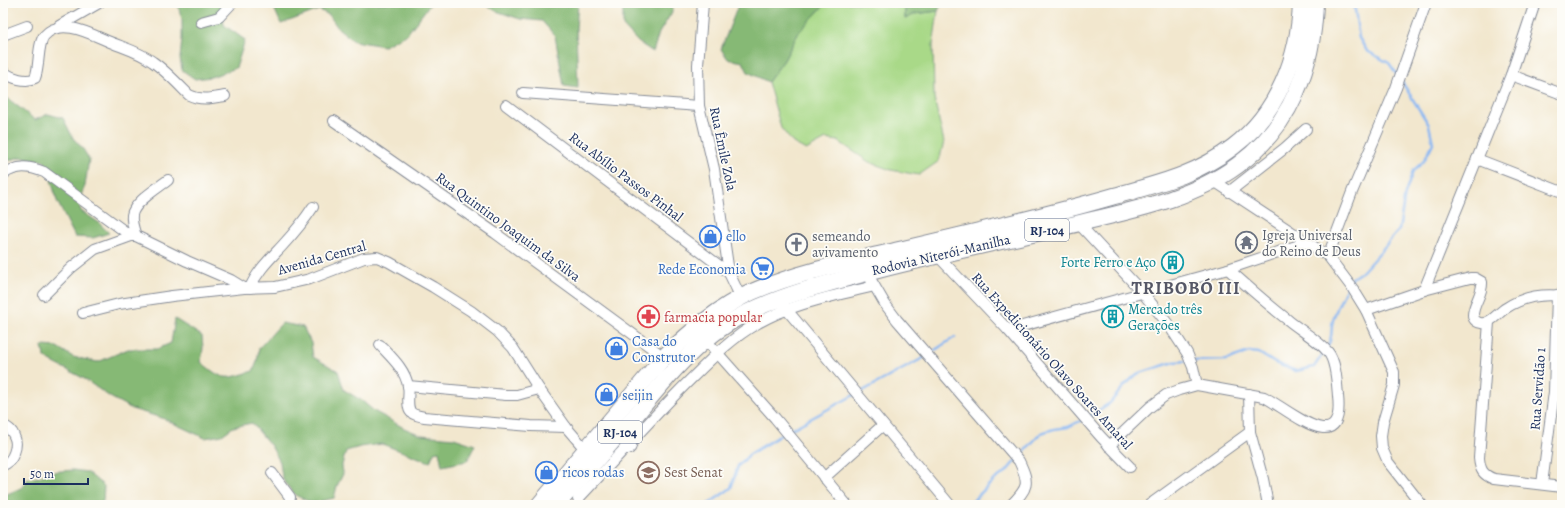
<svg xmlns="http://www.w3.org/2000/svg" width="1565" height="508" font-family="Alegreya,serif">
<style>
.green{fill:#a9d988;stroke:#628473}
.forest{fill:#86b974;stroke:#507469}
.lines{fill:none;stroke-linecap:round;stroke-linejoin:round}
.stream{stroke:#88b7f3;stroke-width:2.5}
.minor-casing{stroke:#868b96;stroke-width:12}
.trunk-casing{stroke:#868b96;stroke-width:18}
.minor{stroke:#fff;stroke-width:10}
.trunk{stroke:#fff;stroke-width:16}
.labels{text-anchor:middle;dominant-baseline:central;stroke-width:3.5;stroke-linejoin:round;paint-order:stroke}
.shield{fill:#fdfcf7;stroke:#5f6c8c;stroke-width:1}
.shield-label{font-size:13px;font-weight:bold;fill:#1b2f5e}
.street-label{font-size:14px;fill:#1b2f5e;stroke:#fdfcf7}
.worship-label{font-size:14px;fill:#5b616d;stroke:#fdfcf7;text-anchor:start}
.shop-label{font-size:14px;fill:#366cbe;stroke:#fdfcf7;text-anchor:start}
.culture-label{font-size:14px;fill:#0d838f;stroke:#fdfcf7;text-anchor:end}
.health-label{font-size:14px;fill:#be3a42;stroke:#fdfcf7;text-anchor:start}
.education-label{font-size:14px;fill:#785e54;stroke:#fdfcf7;text-anchor:start}
.district-label{font-size:18px;font-weight:bold;letter-spacing:1px;fill:#555766;stroke:#fdfcf7}
</style>
<rect width="100%" height="100%" fill="#fdfcf7"/>
<filter id="ink" filterUnits="userSpaceOnUse"><feTurbulence type="fractalNoise" baseFrequency=".025" numOctaves="2"/><feDisplacementMap in="SourceGraphic" scale="8" xChannelSelector="R" yChannelSelector="G"/><feConvolveMatrix kernelMatrix="1 2 1 2 8 2 1 2 1" color-interpolation-filters="sRGB"/></filter>
<filter id="wash" filterUnits="userSpaceOnUse"><feTurbulence type="fractalNoise" baseFrequency=".012" numOctaves="4" result="noise"/><feDisplacementMap in="SourceGraphic" scale="16" xChannelSelector="R" yChannelSelector="G"/><feGaussianBlur stdDeviation="0.9" result="paint"/><feColorMatrix in="noise" values="0 0 0 0 0 0 0 0 0 0 0 0 0 0 0 0 0 1.4 0 .05"/><feComposite in="paint" operator="in"/></filter>
<g filter="url(#wash)">
<rect width="100%" height="100%" fill="#f2e7ce"/>
<polygon class="green" points="827,3 905,3 905,19 915,14 938,11 933,45 934,98 944,142 939,161 919,175 891,170 869,162 838,141 826,139 806,150 793,143 781,128 768,82 784,60 799,32 824,5"/>
<g class="forest">
<polygon points="171,3 225,3 222,13 224,25 245,40 236,68 211,77 195,79 182,70 180,58 182,39 182,19 178,6"/>
<polygon points="281,3 431,3 407,34 384,46 354,41 338,28 329,15 319,10 281,24 274,8"/>
<polygon points="483,3 578,3 576,28 578,88 564,86 555,36 542,21 520,19 496,11"/>
<polygon points="620,3 674,3 672,12 659,33 653,52 638,42 623,26 623,11"/>
<polygon points="739,3 827,3 824,5 799,32 784,60 768,82 748,72 743,62 728,59 721,49"/>
<polygon points="905,3 942,3 938,11 915,14 905,19"/>
<polygon points="6,97 35,120 48,114 63,118 73,138 83,149 89,159 85,186 78,202 81,211 98,222 109,233 93,238 75,237 57,201 49,172 44,161 21,157 3,162 3,98"/>
<path d="M 175,319 L 202,336 L 203,348 L 201,362 C 224,381 224,380 253,371 L 257,362 L 259,348 L 282,323 L 303,327 L 311,343 L 313,357 L 338,371 L 344,390 L 361,400 L 374,411 L 404,428 L 421,435 L 454,438 L 475,445 L 467,461 L 442,466 L 439,451 L 434,452 L 430,462 L 382,444 L 360,447 L 346,451 L 342,465 L 343,474 L 337,486 L 334,498 L 312,503 L 295,495 L 285,483 L 282,477 L 280,462 L 271,446 L 252,423 L 233,427 L 222,435 L 205,438 L 162,418 L 132,409 L 110,397 L 83,378 L 50,361 L 44,356 L 42,346 L 57,347 L 73,357 L 98,362 L 128,349 L 157,349 L 171,343 Z"/>
<polygon points="73,470 87,472 104,486 103,501 100,505 3,505 3,496 23,487 28,479 39,477 51,472"/>
</g>
<g class="lines">
<g class="stream">
<polyline points="1354,3 1359,38 1367,51 1389,63 1398,76"/>
<polyline points="1351,281 1352,278 1363,271 1380,252 1399,230 1405,194 1413,171 1424,161 1433,143 1429,125 1402,82"/>
<path d="M 1327,348 C 1334,335 1330,331 1333,320 C 1336,308 1342,298 1347,287"/>
<polyline points="929,354 955,337"/>
<polyline points="1193,361 1226,360 1249,352 1259,353 1275,363 1296,371 1314,367 1324,352"/>
<polyline points="859,393 925,357"/>
<polyline points="1088,417 1110,403 1125,385 1137,374 1174,362 1188,361"/>
<polyline points="788,431 854,395"/>
<polyline points="1019,457 1041,433 1054,429 1068,427 1082,420"/>
<polyline points="973,501 994,480 1006,472 1016,460"/>
<polyline points="707,505 731,488 738,466 750,454 784,433"/>
</g>
</g>
</g>
<g filter="url(#ink)">
<g class="lines">
<defs>
<g id="minor">
<polyline points="703,3 698,65 699,106 714,169 729,273 741,298"/>
<polyline points="201,22 219,17 232,3"/>
<polyline points="59,26 99,3"/>
<polyline points="3,35 27,26"/>
<path d="M 3,72 C 12,78 26,83 35,78 C 40,66 37,46 44,36 C 61,15 96,37 115,44 C 128,49 141,53 153,62 C 166,71 178,84 189,95 C 201,101 213,98 225,96"/>
<polyline points="1511,75 1562,94"/>
<polyline points="523,93 699,106"/>
<polyline points="506,105 729,273"/>
<polyline points="334,121 495,233 664,357"/>
<polyline points="1477,159 1562,192"/>
<path d="M 3,174 C 18,165 28,166 44,172 L 131,236"/>
<polyline points="1214,181 1328,256 1353,289 1366,310 1394,372 1394,385 1383,422 1381,436 1382,448 1388,462 1422,505"/>
<polyline points="1229,192 1285,148 1306,129"/>
<polyline points="1078,223 1142,292 1168,324 1187,353 1193,367 1197,385"/>
<path d="M 136,236 C 134,230 131,222 132,215 C 134,202 158,188 168,180"/>
<polyline points="937,255 1008,330 1101,437 1130,467"/>
<polyline points="1328,256 1352,192 1396,88 1426,3"/>
<path d="M 871,280 L 885,304 L 897,320 L 1019,461 C 1030,484 1028,488 1011,505"/>
<path d="M 250,288 C 257,271 270,259 282,246 C 294,233 304,221 313,207"/>
<polyline points="1424,290 1511,75 1535,3"/>
<polyline points="44,295 71,268 95,249 131,236 136,236 187,261 231,280 244,288"/>
<polyline points="782,304 950,505"/>
<path d="M 1366,310 L 1424,290 L 1470,278 L 1475,278 L 1482,282 C 1483,294 1473,304 1473,315 C 1473,320 1478,324 1484,323 C 1492,322 1499,312 1506,308 C 1522,297 1543,294 1562,296"/>
<polyline points="83,313 119,304 172,296 244,288 275,287 310,279 364,258 377,257 389,262 433,287 471,311 497,331 513,348 539,389 566,427 585,449"/>
<path d="M 1489,322 L 1479,458 C 1480,470 1483,475 1494,479 L 1562,487"/>
<polyline points="1008,330 1228,269 1308,242"/>
<polyline points="705,339 775,418 847,505"/>
<path d="M 380,345 C 391,357 405,369 408,386 C 410,393 406,404 410,411 C 412,415 420,416 424,417 L 531,426 L 566,427"/>
<polyline points="408,386 506,395 517,395 539,389"/>
<polyline points="1249,394 1250,432 1263,479 1268,505"/>
<path d="M 3,425 C 8,428 12,430 14,436 C 19,445 13,462 3,465"/>
<path d="M 1109,446 L 1150,407 L 1166,395 L 1179,390 L 1197,385 L 1264,397 C 1288,409 1345,461 1338,396 C 1337,384 1336,361 1328,352 C 1318,340 1300,330 1288,320 C 1267,304 1247,286 1228,269"/>
<polyline points="272,473 290,497 289,505"/>
<polyline points="824,478 883,425"/>
<polyline points="1542,484 1554,392 1557,295"/>
<path d="M 578,499 C 616,459 653,416 693,377 C 712,358 734,336 758,323 C 793,303 835,296 874,286"/>
<polyline points="1149,505 1250,432"/>
</g>
<g id="trunk">
<polyline points="628,446 633,418"/>
<path d="M 539,505 L 664,357 C 690,332 719,307 752,292 C 796,273 844,263 891,252 C 964,235 1038,218 1111,197 C 1156,184 1195,176 1233,147 C 1278,113 1299,57 1301,3"/>
<path d="M 556,505 C 583,476 608,446 634,417 C 666,378 698,338 744,314 C 786,293 833,282 878,270 C 948,252 1018,238 1088,221 C 1139,209 1195,197 1238,165 C 1291,126 1313,67 1315,3"/>
</g>
</defs>
<use href="#minor" class="minor-casing"/>
<use href="#trunk" class="trunk-casing"/>
<use href="#minor" class="minor"/>
<use href="#trunk" class="trunk"/>
</g>
</g>
<defs>
<symbol id="shop-ring" viewBox="-11 -11 22 22"><circle r="9.5" fill="#fdfcf7" stroke="#3f7fe0" stroke-width="1.5"/><path d="M-5-2.5h2.3a2.7 3.5 0 0 1 5.4 0H5L5.5 6h-11ZM-1.5-2.5h3a1.5 2.3 0 0 0-3 0Z" fill="#3f7fe0"/></symbol>
<symbol id="temple-ring" viewBox="-11 -11 22 22"><circle r="9.5" fill="#fdfcf7" stroke="#6b7280" stroke-width="1.5"/><path d="M0-6L5-2H3V0L6.5 2.5H4V6H1.5V3h-3V6H-4V2.5H-6.5L-3 0V-2H-5Z" fill="#6b7280"/></symbol>
<symbol id="church-ring" viewBox="-11 -11 22 22"><circle r="9.5" fill="#fdfcf7" stroke="#6b7280" stroke-width="1.5"/><path d="M-1.2-6h2.4v3.5h3.3v2.4h-3.3V6h-2.4V-.1h-3.3v-2.4h3.3Z" fill="#6b7280"/></symbol>
<symbol id="building-ring" viewBox="-11 -11 22 22"><circle r="9.5" fill="#fdfcf7" stroke="#0f9aa8" stroke-width="1.5"/><path d="M-4-6H4V6H1V3H-1V6H-4ZM-2.5-4.3h1.7v1.8h-1.7ZM.8-4.3h1.7v1.8H.8ZM-2.5-1h1.7V.8h-1.7ZM.8-1h1.7V.8H.8Z" fill="#0f9aa8"/></symbol>
<symbol id="supermarket-ring" viewBox="-11 -11 22 22"><circle r="9.5" fill="#fdfcf7" stroke="#3f7fe0" stroke-width="1.5"/><path d="M-6-5.5h2.5l.6 2H6L4.5 2H-2.5L-4.4-4H-6ZM-1.5 3.2a1.3 1.3 0 1 0 .1 0ZM3 3.2a1.3 1.3 0 1 0 .1 0Z" fill="#3f7fe0"/></symbol>
<symbol id="pharmacy-ring" viewBox="-11 -11 22 22"><circle r="9.5" fill="#fdfcf7" stroke="#e0444e" stroke-width="1.5"/><path d="M-2-6h4v4h4v4h-4v4h-4v-4h-4v-4h4Z" fill="#e0444e"/></symbol>
<symbol id="school-ring" viewBox="-11 -11 22 22"><circle r="9.5" fill="#fdfcf7" stroke="#8d6e63" stroke-width="1.5"/><path d="M0-5L7-2L0 1L-7-2ZM-4 1L0 2.5L4 1V4Q0 6-4 4Z" fill="#8d6e63"/></symbol>
</defs>
<g fill-rule="evenodd">
<use href="#shop-ring" x="698" y="224" width="25" height="25"/>
<use href="#temple-ring" x="1234" y="230" width="25" height="25"/>
<use href="#church-ring" x="784" y="232" width="25" height="25"/>
<use href="#building-ring" x="1160" y="250" width="25" height="25"/>
<use href="#supermarket-ring" x="750" y="256" width="25" height="25"/>
<use href="#pharmacy-ring" x="636" y="304" width="25" height="25"/>
<use href="#building-ring" x="1100" y="304" width="25" height="25"/>
<use href="#shop-ring" x="604" y="336" width="25" height="25"/>
<use href="#shop-ring" x="594" y="382" width="25" height="25"/>
<use href="#shop-ring" x="534" y="460" width="25" height="25"/>
<use href="#school-ring" x="636" y="460" width="25" height="25"/>
</g>
<g class="labels">
<g class="shield">
<rect x="1025" y="219" width="44" height="22" rx="3"/>
<rect x="598" y="421" width="44" height="22" rx="3"/>
</g>
<g class="shield-label">
<text x="1047" y="230">RJ-104</text>
<text x="620" y="432">RJ-104</text>
</g>
<g class="street-label">
<text transform="translate(723 149) rotate(78)">Rua Êmile Zola</text>
<text transform="translate(626 177) rotate(37)">Rua Abílio Passos Pinhal</text>
<text transform="translate(508 227) rotate(36)">Rua Quintino Joaquim da Silva</text>
<text transform="translate(941 255) rotate(-13)">Rodovia Niterói-Manilha</text>
<text transform="translate(322 258) rotate(-16)">Avenida Central</text>
<text transform="translate(1052 361) rotate(48)">Rua Expedicionário Olavo Soares Amaral</text>
<text transform="translate(1538 389) rotate(-86)">Rua Servidão 1</text>
</g>
<g class="worship-label">
<text x="1262" y="235">Igreja Universal<tspan x="1262" dy="16">do Reino de Deus</tspan></text>
<text x="812" y="236">semeando<tspan x="812" dy="16">avivamento</tspan></text>
</g>
<g class="shop-label">
<text x="726" y="236">ello</text>
<text x="746" y="269" text-anchor="end">Rede Economia</text>
<text x="632" y="341">Casa do<tspan x="632" dy="16">Construtor</tspan></text>
<text x="622" y="395">seijin</text>
<text x="562" y="472">ricos rodas</text>
</g>
<g class="culture-label">
<text x="1156" y="262">Forte Ferro e Aço</text>
<text x="1128" y="309" text-anchor="start">Mercado três<tspan x="1128" dy="16">Gerações</tspan></text>
</g>
<g class="health-label">
<text x="664" y="317">farmacia popular</text>
</g>
<g class="education-label">
<text x="664" y="472">Sest Senat</text>
</g>
<g class="district-label">
<text x="1186" y="288">TRIBOBÓ III</text>
</g>
</g>
<rect width="1565" height="508" fill="none" stroke="#fdfcf7" stroke-width="16"/>
<path d="M24 478v6h64v-6" fill="none" stroke="#1b2f5e" stroke-width="2"/>
<text x="30" y="478" font-size="12" fill="#1b2f5e" stroke="#fdfcf7" stroke-width="3" paint-order="stroke">50 m</text>
</svg>
